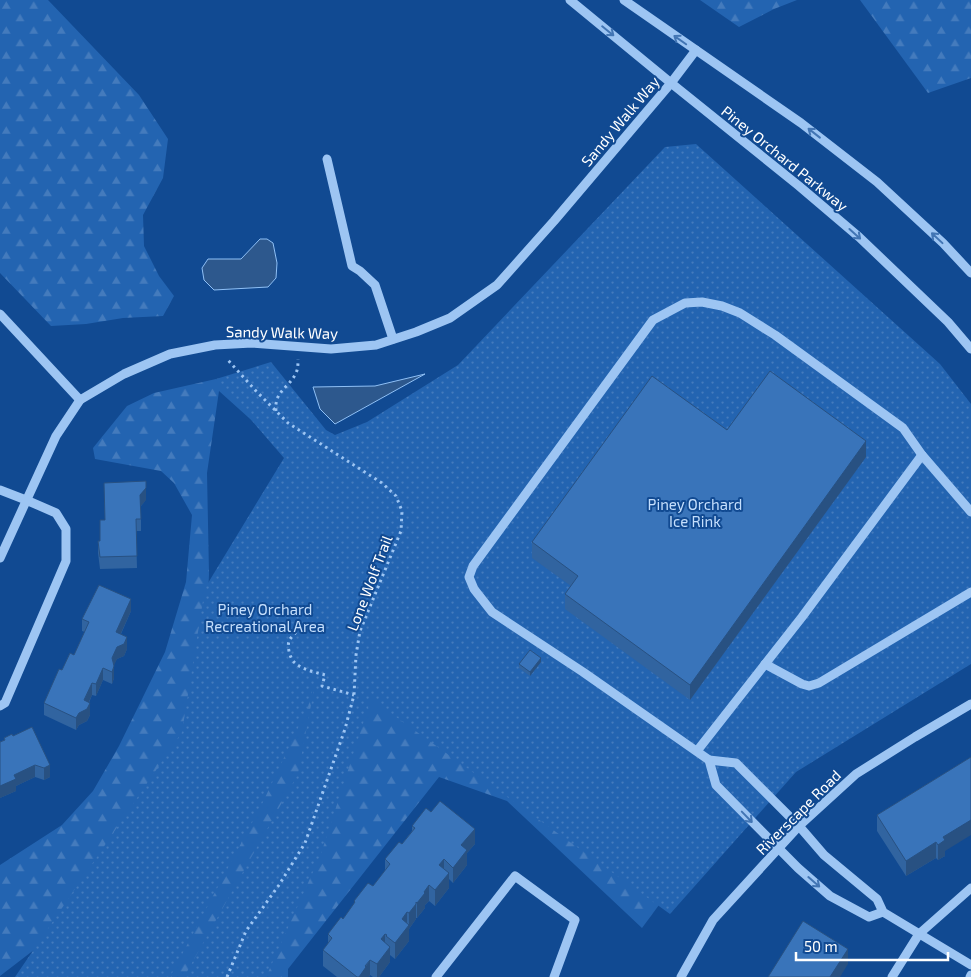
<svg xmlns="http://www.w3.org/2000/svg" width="971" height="977" font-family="'Exo 2',sans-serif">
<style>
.forest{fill:url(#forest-firs)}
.park{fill:url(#park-dots)}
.water{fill:#2d588d;stroke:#8fc0f6}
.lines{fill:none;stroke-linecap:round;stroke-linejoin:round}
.path{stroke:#9dc5f3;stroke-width:3;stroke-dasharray:2.5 4;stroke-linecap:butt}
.minor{stroke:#9dc5f3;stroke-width:9}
.wall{fill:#3164a0}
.shaded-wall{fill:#285182}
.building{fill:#3974ba;stroke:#285182}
.oneway{stroke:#4275b4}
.labels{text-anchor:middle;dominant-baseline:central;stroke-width:4;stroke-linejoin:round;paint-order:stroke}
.street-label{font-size:15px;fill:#fff;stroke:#114a92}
.park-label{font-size:15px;fill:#c5dffd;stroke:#114a92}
</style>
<defs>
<pattern id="forest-firs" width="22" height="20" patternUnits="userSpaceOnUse" patternTransform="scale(1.25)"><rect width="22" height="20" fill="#2364b1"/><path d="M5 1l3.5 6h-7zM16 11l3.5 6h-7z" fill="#447bbd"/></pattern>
<pattern id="park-dots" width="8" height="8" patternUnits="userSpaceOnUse" patternTransform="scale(1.25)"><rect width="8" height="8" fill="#2364b1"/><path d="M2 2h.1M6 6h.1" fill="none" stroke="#447bbd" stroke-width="1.8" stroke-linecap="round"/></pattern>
</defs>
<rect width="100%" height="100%" fill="#114a92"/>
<g class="forest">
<polygon points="0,0 48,0 139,95 168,139 163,178 143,215 144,246 159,276 174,296 163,316 123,318 86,324 51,326 0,273"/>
<polygon points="700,0 797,0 774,9 739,27"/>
<polygon points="860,0 971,0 971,78 928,93"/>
<polygon points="216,379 249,396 715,829 642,928 507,801 439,777 288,969 288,977 154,977 290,455 219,391 207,473 209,574 202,725 43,943 0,976 0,865 62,825 93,791 119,746 165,652 186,582 192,515 174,483 161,471 95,459 93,448 127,406 154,393"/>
</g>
<polygon class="park" points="696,144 940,364 971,404 971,664 796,772 670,914 371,699 321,854 266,977 184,977 298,774 317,673 308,707 263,802 170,977 15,977 182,732 205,588 284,458 216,379 271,362 326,430 335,435 367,422 458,365 665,147"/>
<g class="water">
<polygon points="260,239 267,239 273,243 277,263 276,278 268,287 214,290 204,280 202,268 208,259 241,259"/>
<polygon points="425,374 335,424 320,409 313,387 375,386"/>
</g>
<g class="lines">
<g class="path">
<path d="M 276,411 C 274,392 287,389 295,375 C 298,370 298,365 298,359"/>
<path d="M 296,632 C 294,635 290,638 289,641 C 287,647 290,659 295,663 C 303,670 315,672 325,675 L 322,686 L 354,695"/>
<polyline points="227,977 246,931 279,885 305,843 345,729 354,695 356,655 360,631 401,531 402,511 396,496 382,483 288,423 256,391 227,359"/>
</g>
<g class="minor">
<polyline points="570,0 671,83 799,186 859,237 948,322 971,349"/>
<polyline points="624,0 801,123 877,182 943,243 971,273"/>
<polyline points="327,159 352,266 360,271 375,285 393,339"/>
<polyline points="0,314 80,400"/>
<polyline points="0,490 26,500 56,513 66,529 66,561 5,703 0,706"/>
<polyline points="0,558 56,436 80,400 124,374 170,354 215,345 252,343 331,349 376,345 416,332 450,318 497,285 554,221 671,83 696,50"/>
<polyline points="765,664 802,684 809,686 819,683 971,592"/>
<polyline points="697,751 802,617 922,455"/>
<polyline points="709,760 583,672 492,612 474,589 469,577 473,566 653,320 685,303 702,302 722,306 740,313 775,335 903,428 922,455 971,512"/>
<polyline points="883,912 869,917 830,896 798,868 716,785 709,760 736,763 799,826 824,855 877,899 883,912 971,965"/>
<polyline points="436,977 515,876 575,920 554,977"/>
<polyline points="681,977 713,920 799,826 856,774 915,737 971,704"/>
<polyline points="892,977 919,934 971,888"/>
<polyline points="970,977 971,975"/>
</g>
</g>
<g class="wall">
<polygon points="727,430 866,457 690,700 565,609 565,594 571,586 532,558 532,542"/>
<polygon points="146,500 141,506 141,531 136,531 137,568 100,569 98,553 98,541 100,541"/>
<polygon points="131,611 121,634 127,649 124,656 117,659 114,664 114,678 112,684 103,680 96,696 92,695 89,703 90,715 87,721 79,725 76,730 44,715 44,703 62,670 74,655 85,632 82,631 82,619"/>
<polygon points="541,662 530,676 519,668 519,664"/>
<polygon points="32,727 50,777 44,780 35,777 16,786 16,791 0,798 0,742 4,740 4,738 13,736"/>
<polygon points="971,757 945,851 945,856 938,860 936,858 906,876 877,831 877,815"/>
<polygon points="412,826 475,844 467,853 467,865 453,883 449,879 449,888 435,906 429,901 425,905 425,908 417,918 416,918 416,919 409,929 409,941 395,959 390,955 390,962 379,977 373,977 370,975 369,977 337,977 323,966 323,950 328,944 328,934 343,919 354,905 354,901 373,886 385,871 385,859 402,844 412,831"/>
</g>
<g class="shaded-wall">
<polygon points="866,441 866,457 690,700 690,685"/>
<polygon points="146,488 146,500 140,507 140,495"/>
<polygon points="131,599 131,611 116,644 116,632"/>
<polygon points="127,637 127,649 124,656 117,659 112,670 112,658 117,647"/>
<polygon points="541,658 541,662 530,676 530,672"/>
<polygon points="114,666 114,678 112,684 112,672"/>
<polygon points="103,668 103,680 96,696 96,684"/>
<polygon points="92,683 92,695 85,710 90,703 90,715 87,721 79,725 76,730 76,718"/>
<polygon points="35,765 35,777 16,786 16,791 0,798 0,786 14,775"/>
<polygon points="50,765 50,777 44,780 44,768"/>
<polygon points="971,820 971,835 945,851 945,856 938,860 938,845 943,837"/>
<polygon points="475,829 475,844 467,853 467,865 453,883 453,868 461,845"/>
<polygon points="936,842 936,858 906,876 906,861"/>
<polygon points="444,859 444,875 439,865"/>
<polygon points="449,873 449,888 435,906 435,890"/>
<polygon points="429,885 429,901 425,905 425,908 417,918 417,903 424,892"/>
<polygon points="416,904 416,919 409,929 409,941 395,959 395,943 402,919 407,912 407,928 409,925 409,913"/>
<polygon points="385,934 385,949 381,939"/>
<polygon points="390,947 390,962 379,977 377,977 377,964"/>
<polygon points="848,949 848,964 840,977 830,977"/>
<polygon points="370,960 370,975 369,977 359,977"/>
</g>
<g class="building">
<polygon points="770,371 866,441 690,685 565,594 578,576 532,542 652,376 727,430"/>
<polygon points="146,481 146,488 140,495 141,519 136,519 137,556 100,557 98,541 100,541 100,520 105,520 104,483"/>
<polygon points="99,585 131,599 116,632 127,637 124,644 117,647 112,658 114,666 112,672 103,668 96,684 92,683 84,700 90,703 87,709 79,713 76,718 44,703 59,669 62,670 70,653 74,655 89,622 82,619"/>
<polygon points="530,650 541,658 530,672 519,664"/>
<polygon points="32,727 50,765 44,768 35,765 14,775 16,779 0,786 0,742 5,740 4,738 12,734 13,736"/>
<polygon points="971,757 971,820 943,837 945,840 938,845 936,842 906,861 877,815"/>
<polygon points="440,801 475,829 461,845 467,850 453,868 444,859 439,865 449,873 435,890 429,885 424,892 425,893 417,903 416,902 416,904 409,913 407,912 402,919 409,925 395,943 386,936 387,935 385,934 381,939 390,947 377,964 370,960 365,966 366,967 359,977 357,977 323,950 332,938 328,934 341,917 343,919 355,902 354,901 368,883 373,886 390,864 385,859 399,842 402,844 415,828 412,826 426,808 431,812"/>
<polygon points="803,921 848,949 830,977 768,977"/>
</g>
<defs><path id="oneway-shaft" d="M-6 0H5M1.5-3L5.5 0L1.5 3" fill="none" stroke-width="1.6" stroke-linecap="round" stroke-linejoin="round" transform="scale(1.25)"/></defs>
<g class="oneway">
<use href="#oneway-shaft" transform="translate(608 31) rotate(39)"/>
<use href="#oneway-shaft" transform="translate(680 40) rotate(-145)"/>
<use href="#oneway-shaft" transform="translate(814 133) rotate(-142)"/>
<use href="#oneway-shaft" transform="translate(855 234) rotate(42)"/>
<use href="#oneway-shaft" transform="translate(937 238) rotate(-137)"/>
<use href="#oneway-shaft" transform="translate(747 817) rotate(46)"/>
<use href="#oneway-shaft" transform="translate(814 882) rotate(41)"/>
</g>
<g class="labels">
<g class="street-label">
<text transform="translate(620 121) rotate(-50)">Sandy Walk Way</text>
<text transform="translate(785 158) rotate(39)">Piney Orchard Parkway</text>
<text transform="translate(282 332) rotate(1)">Sandy Walk Way</text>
<text transform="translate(369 583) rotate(-69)">Lone Wolf Trail</text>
<text transform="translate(798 812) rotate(-45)">Riverscape Road</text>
</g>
<g class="park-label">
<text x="695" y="504">Piney Orchard<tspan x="695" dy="17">Ice Rink</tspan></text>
<text x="265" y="609">Piney Orchard<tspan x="265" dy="17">Recreational Area</tspan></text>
</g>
</g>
<path d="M796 952v8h152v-8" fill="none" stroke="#ffffff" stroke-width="2.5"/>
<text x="804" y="952" font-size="15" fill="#ffffff" stroke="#114a92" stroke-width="4" paint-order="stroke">50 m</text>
</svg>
